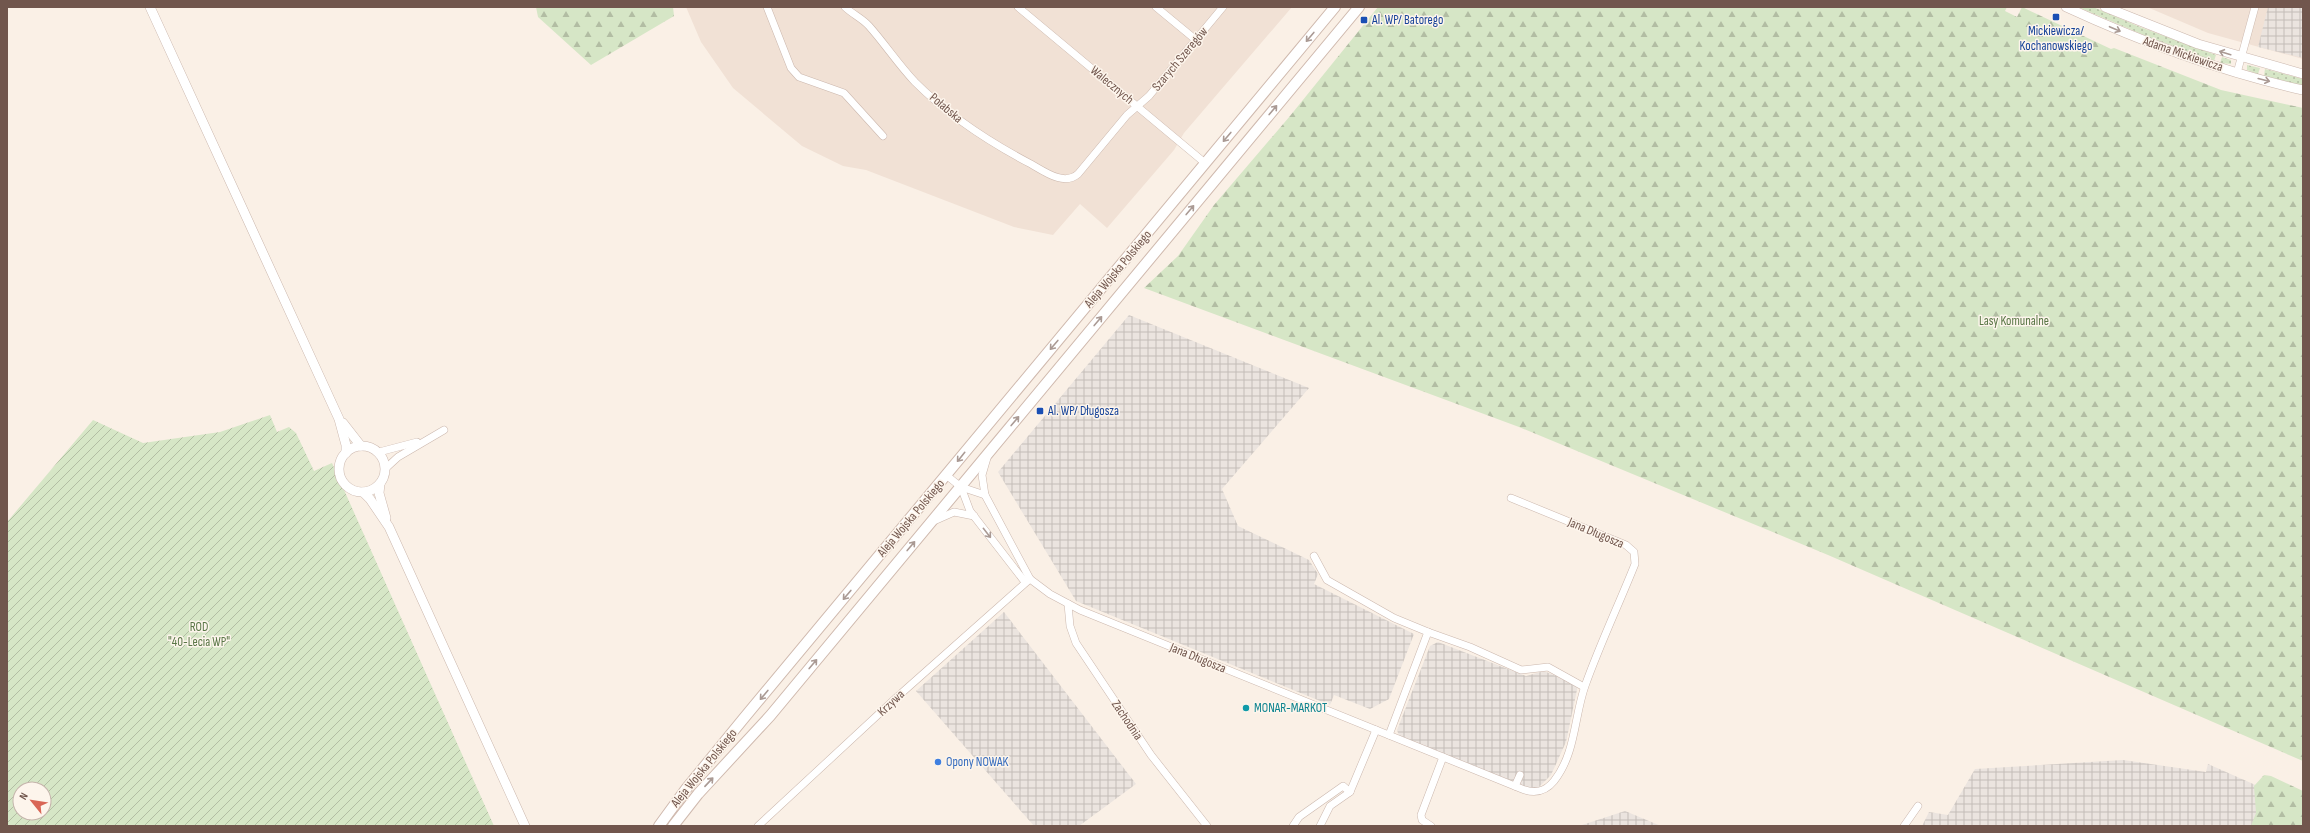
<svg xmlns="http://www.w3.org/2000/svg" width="2310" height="833" font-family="'Sofia Sans Condensed',sans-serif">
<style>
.residential{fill:#f1e1d5}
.industrial{fill:url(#industrial-grid)}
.grass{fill:url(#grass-dots)}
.forest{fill:url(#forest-firs)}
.garden{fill:url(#garden-furrows);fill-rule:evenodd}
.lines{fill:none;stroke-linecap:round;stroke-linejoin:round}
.minor-casing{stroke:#cbb7ad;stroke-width:8}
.tertiary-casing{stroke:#cbb7ad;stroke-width:10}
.secondary-casing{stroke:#cfb9ae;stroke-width:12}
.minor{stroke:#fff;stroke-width:7}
.tertiary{stroke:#fff;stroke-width:9}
.secondary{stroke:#fff;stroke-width:10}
.oneway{stroke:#aa9a94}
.transit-dot{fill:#1a4fb4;stroke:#fdf5ec;stroke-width:1.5}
.culture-dot{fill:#0f9aa8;stroke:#fdf5ec;stroke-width:1.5}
.shop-dot{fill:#3f7fe0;stroke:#fdf5ec;stroke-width:1.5}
.labels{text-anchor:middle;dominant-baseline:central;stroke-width:3;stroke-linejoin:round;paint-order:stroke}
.transit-label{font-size:13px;fill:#164399;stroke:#fdf5ec;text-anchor:start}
.street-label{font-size:13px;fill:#71564d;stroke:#fdf5ec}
.park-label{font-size:13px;fill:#597646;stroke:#fdf5ec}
.culture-label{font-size:13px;fill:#0d838f;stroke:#fdf5ec;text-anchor:start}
.shop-label{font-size:13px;fill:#366cbe;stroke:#fdf5ec;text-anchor:start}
</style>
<defs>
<pattern id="industrial-grid" width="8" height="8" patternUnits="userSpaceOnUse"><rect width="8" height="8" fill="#ebe4df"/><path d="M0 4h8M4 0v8" fill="none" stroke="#c3bcb7"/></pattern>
<pattern id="grass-dots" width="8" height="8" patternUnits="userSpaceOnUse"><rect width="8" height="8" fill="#d6e6c6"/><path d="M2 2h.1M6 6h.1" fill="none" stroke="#b2bda3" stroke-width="1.8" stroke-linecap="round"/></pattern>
<pattern id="forest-firs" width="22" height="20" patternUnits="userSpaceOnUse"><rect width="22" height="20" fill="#d6e6c6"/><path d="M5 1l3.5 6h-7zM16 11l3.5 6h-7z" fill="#b2bda3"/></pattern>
<pattern id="garden-furrows" width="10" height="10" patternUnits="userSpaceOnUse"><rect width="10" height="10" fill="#d6e6c6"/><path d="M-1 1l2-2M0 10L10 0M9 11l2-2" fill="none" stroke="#b2bda3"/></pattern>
</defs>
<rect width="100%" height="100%" fill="#faf0e6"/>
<g class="residential">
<polygon points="686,7 1292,7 1184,133 1174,150 1107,228 1080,204 1053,235 1014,227 866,170 843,166 802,146 733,88 701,42"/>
<polygon points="2147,7 2303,7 2303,59 2208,33"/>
</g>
<g class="industrial">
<polygon points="2268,7 2303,8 2303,58 2258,47"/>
<polygon points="1129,315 1309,388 1222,489 1238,526 1309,560 1318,574 1314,584 1414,634 1389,699 1370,709 1334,695 1330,705 1076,601 998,472"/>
<polygon points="1004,612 1136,784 1079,826 1034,826 916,691"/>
<polygon points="1438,642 1526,676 1544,671 1578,685 1566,742 1551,775 1539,787 1532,790 1400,737 1398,733 1397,730 1430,646"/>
<polygon points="2123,760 2206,772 2208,764 2269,791 2270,826 1922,826 1929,812 1948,815 1975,769"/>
<polygon points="1625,811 1661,826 1579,826"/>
</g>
<g class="grass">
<polygon points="2078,7 2093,7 2140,27 2216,55 2214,61 2146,36"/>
<polygon points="2222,57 2231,60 2231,64 2220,63"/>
<polygon points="2247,65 2260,68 2258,74 2247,70"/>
<polygon points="2265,69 2303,79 2303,86 2264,76"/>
</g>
<g class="forest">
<polygon points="536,7 673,7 674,16 591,65 538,17"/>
<polygon points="1378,7 2007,7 2005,11 2017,17 2022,7 2111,49 2114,48 2221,90 2303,108 2303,761 1828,555 1519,427 1144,288 1178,256 1214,205 1290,116"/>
<polygon points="2264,775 2271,776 2303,791 2303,826 2251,826 2256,813 2254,786"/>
</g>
<path class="garden" d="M 270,415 L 277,432 L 289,427 L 296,433 L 314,471 L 332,463 L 494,826 L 7,826 L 7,522 L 93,420 L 143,443 L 220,432 ZM 20,789 L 44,789 L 44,813 L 20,813 Z"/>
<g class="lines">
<defs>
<g id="minor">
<polyline points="767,7 791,68 799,77 844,93 883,136"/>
<path d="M 845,7 C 852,14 862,18 869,26 C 885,44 898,64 915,82 C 949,116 989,142 1031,164 C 1045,172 1064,186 1078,174 L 1127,115 L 1149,96 L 1223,7"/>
<polyline points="1018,7 1205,163"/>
<polyline points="1156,7 1196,40"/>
<polyline points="2237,73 2255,7"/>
<polyline points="379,452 417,442"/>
<polyline points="987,458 982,475 985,495 1030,579"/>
<polyline points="386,468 398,457 444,430"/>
<polyline points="946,475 961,487 985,495"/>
<polyline points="961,487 970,511 1025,582"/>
<polyline points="936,520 954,512 974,516"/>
<polyline points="1314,556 1327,580 1394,618 1428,632 1389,735"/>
<polyline points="1068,604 1070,626 1076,643 1151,755 1207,826"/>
<polyline points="1428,632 1470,647 1521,670 1548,667 1584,687"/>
<polyline points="1515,786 1520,775"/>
<path d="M 758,826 L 896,698 L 1030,579 L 1050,594 L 1080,610 L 1522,789 C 1535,794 1545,792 1554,781 C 1576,753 1574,717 1585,686 C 1600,644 1619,604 1635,564 L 1634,552 L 1626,545 L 1511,498"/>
<polyline points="1293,826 1299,817 1343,786 1350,792"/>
<polyline points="1320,826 1330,806 1350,792 1376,730"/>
<polyline points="1431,826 1422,820 1421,815 1443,757"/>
<polyline points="1904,826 1918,806"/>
</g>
<g id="tertiary">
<polyline points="150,7 339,419 346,445 346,453"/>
<path d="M 2066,7 C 2142,42 2221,72 2303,90"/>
<polyline points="2105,7 2198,44 2303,74"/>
<polyline points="343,423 361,446"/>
<circle cx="362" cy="469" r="23"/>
<polyline points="380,484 379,493 386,518"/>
<polyline points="363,492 370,499 389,527 525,826"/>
</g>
<g id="secondary">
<polyline points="659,826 686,789 744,718 1335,7"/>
<polyline points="673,826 698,794 770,716 1359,7"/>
</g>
</defs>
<use href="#minor" class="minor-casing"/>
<use href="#tertiary" class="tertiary-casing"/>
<use href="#secondary" class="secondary-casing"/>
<use href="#minor" class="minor"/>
<use href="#tertiary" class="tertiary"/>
<use href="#secondary" class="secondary"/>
</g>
<defs><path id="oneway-shaft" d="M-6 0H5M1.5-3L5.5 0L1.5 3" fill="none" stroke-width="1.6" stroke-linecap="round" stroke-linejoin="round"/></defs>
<g class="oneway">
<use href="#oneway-shaft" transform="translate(2115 29) rotate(23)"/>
<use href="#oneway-shaft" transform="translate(1310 37) rotate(130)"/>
<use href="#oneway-shaft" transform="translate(2225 53) rotate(-163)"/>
<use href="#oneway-shaft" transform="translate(2264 80) rotate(14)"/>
<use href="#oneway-shaft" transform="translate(1273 110) rotate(-50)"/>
<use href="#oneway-shaft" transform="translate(1227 137) rotate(130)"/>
<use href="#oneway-shaft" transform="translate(1190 210) rotate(-50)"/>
<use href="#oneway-shaft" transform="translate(1098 321) rotate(-50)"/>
<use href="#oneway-shaft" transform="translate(1054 345) rotate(130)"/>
<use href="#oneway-shaft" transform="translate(1015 421) rotate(-50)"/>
<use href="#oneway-shaft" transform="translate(961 457) rotate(129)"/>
<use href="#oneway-shaft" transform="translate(987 533) rotate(52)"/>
<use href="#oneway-shaft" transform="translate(911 546) rotate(-50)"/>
<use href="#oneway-shaft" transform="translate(847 595) rotate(130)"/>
<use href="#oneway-shaft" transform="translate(813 664) rotate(-50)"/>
<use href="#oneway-shaft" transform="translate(764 695) rotate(130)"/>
<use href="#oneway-shaft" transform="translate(709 782) rotate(-47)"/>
</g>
<g class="transit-dot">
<rect x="2052" y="13" width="8" height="8" rx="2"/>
<rect x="1360" y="16" width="8" height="8" rx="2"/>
<rect x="1036" y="407" width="8" height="8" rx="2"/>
</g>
<circle class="culture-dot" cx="1246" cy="708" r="4"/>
<circle class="shop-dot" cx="938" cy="762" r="4"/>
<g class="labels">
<g class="transit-label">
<text x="1372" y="20">Al. WP/ Batorego</text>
<text x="2056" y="31" text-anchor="middle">Mickiewicza/<tspan x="2056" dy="15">Kochanowskiego</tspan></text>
<text x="1048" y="411">Al. WP/ Długosza</text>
</g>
<g class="street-label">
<text transform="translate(2183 54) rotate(19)">Adama Mickiewicza</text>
<text transform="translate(1180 59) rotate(-50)">Szarych Szeregów</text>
<text transform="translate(1112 85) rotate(40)">Walecznych</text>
<text transform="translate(946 108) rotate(40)">Połabska</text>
<text transform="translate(1118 269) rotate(-50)">Aleja Wojska Polskiego</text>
<text transform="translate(911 518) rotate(-50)">Aleja Wojska Polskiego</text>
<text transform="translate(1596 533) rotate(23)">Jana Długosza</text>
<text transform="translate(1198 658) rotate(22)">Jana Długosza</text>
<text transform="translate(891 703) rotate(-43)">Krzywa</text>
<text transform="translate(1127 720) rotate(56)">Zachodnia</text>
<text transform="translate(704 768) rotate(-51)">Aleja Wojska Polskiego</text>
</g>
<g class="park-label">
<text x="2014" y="321">Lasy Komunalne</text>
<text x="199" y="627">ROD<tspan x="199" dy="15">"40-Lecia WP"</tspan></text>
</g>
<g class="culture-label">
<text x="1254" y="708">MONAR-MARKOT</text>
</g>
<g class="shop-label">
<text x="946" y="762">Opony NOWAK</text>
</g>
</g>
<rect width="2310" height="833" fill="none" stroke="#71564d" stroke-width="16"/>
<g transform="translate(32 801) rotate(300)"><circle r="19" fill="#fdf5ec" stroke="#c5b5ac"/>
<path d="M0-3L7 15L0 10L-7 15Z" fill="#d96656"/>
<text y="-6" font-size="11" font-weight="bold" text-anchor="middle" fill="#71564d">N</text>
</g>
</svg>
